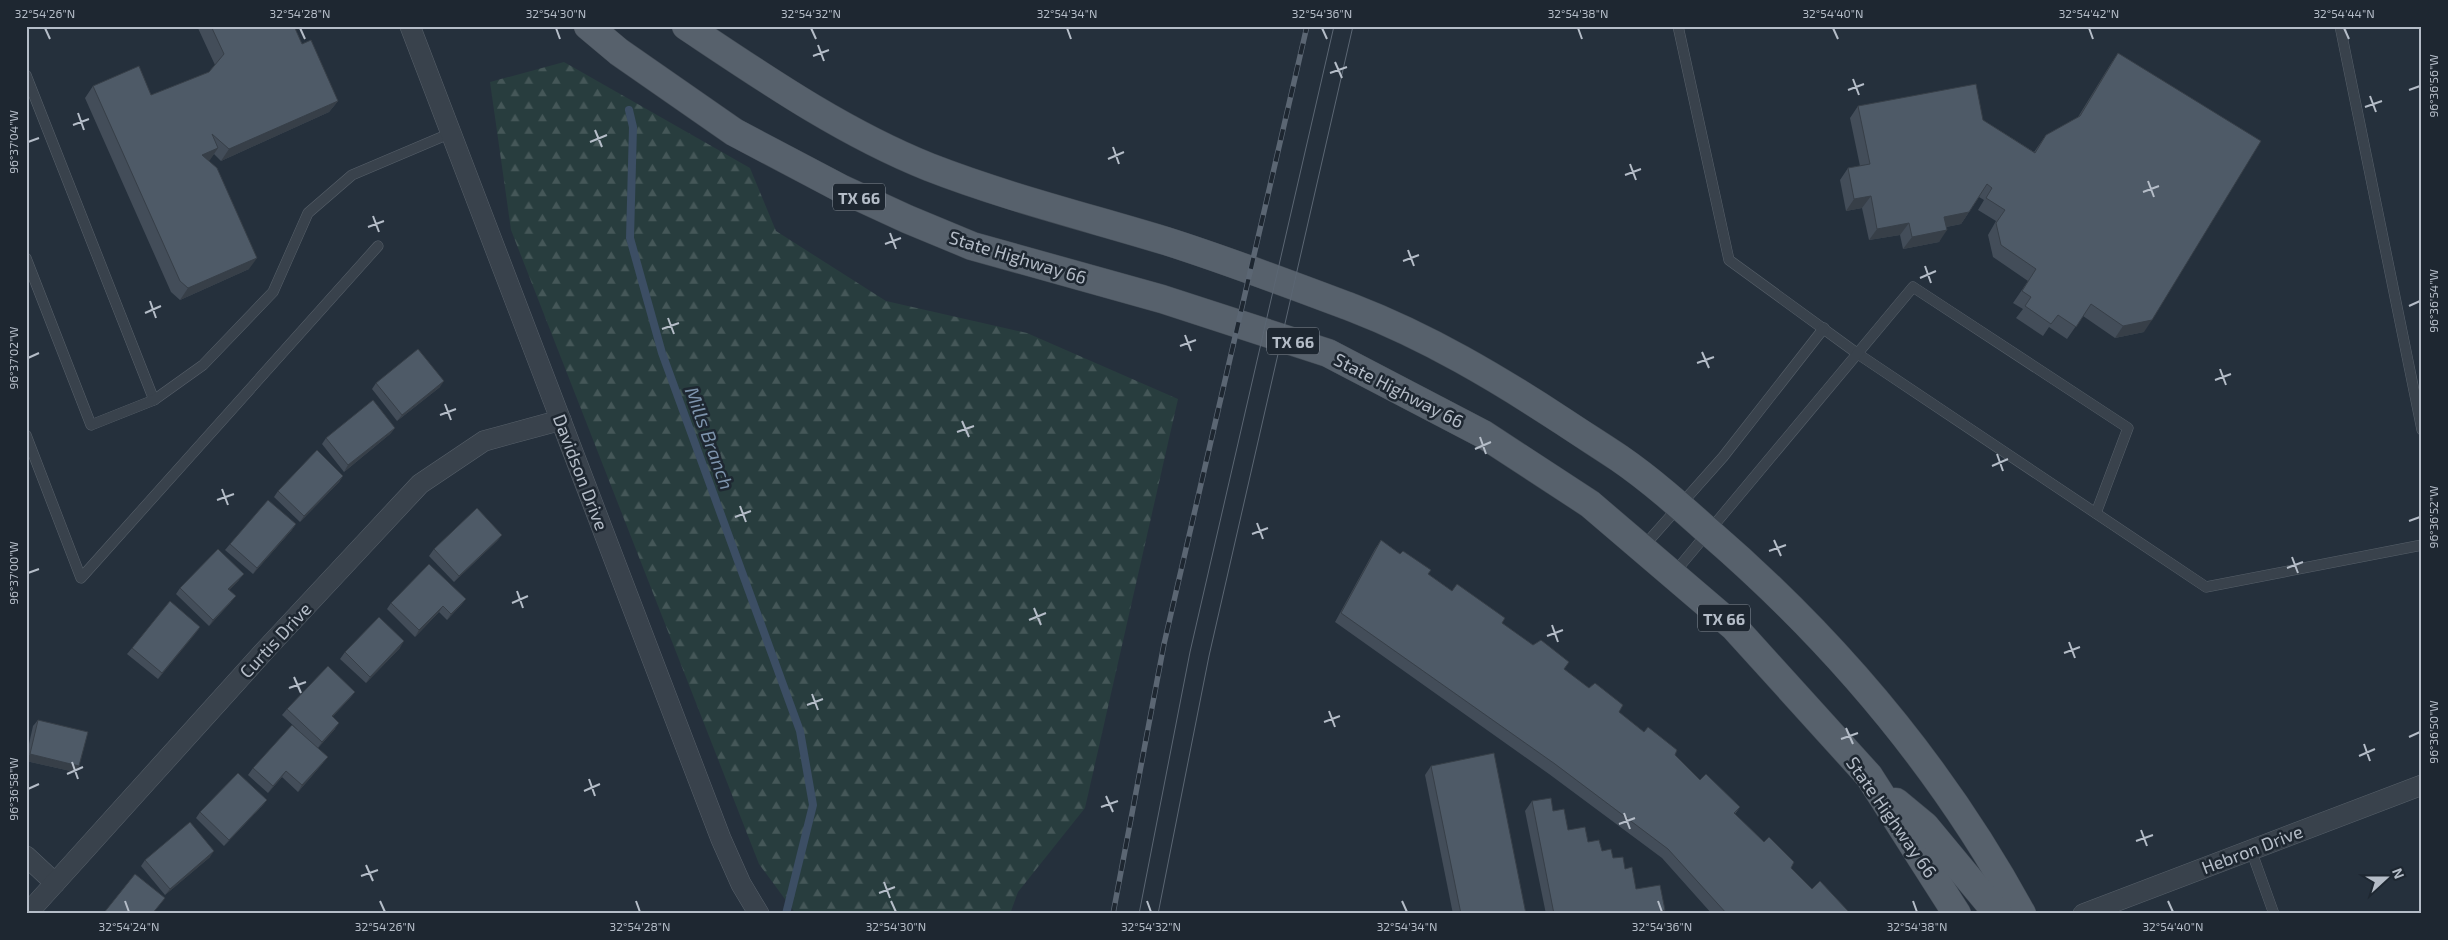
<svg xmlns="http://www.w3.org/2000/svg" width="2448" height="940" font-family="'Exo 2',sans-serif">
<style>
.forest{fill:url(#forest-firs)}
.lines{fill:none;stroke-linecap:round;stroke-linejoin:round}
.stream{stroke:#3c4e64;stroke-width:8}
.lane-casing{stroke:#57606a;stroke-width:11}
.street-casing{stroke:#57606a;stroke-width:21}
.primary-casing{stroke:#424b55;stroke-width:29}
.lane{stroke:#39424c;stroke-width:10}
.street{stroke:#39424c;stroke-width:20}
.primary{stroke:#57616c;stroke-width:28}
.tram{stroke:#5b6673;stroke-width:1}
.rail-casing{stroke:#5b6673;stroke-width:5.5}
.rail{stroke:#1e2731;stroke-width:4;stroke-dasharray:11;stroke-linecap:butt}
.wall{fill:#434d59}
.shaded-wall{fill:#373f48}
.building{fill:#4e5a67;stroke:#373f48}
.ticks{fill:none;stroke:#b5bdc8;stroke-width:2}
.labels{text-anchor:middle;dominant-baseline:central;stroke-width:5;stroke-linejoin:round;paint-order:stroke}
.shield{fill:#1e2731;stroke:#88909b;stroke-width:1}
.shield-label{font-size:16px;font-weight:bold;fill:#b5bdc8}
.street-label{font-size:18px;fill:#b5bdc8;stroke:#1e2731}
.water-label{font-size:19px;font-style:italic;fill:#7e94ad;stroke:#1e2731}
.neatline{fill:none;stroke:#b5bdc8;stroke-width:2}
.ticks-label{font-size:12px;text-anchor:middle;fill:#b5bdc8}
</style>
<defs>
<pattern id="forest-firs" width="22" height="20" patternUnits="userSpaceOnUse" patternTransform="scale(1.25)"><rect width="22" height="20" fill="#283d3e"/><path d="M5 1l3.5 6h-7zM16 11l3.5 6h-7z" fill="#455758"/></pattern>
</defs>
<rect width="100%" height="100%" fill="#25303c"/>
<polygon class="forest" points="564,62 750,168 776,231 886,301 1027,333 1178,399 1085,808 1018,892 1010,914 796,914 759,864 511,230 490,82"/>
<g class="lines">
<polyline class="stream" points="629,110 633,127 630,238 662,353 800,731 813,805 786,914"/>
<defs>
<g id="lane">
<polyline points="1678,26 1729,260 1858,354 2206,587 2422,545"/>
<polyline points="2340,26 2422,430"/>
<polyline points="26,75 154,400"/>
<polyline points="26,258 91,425 154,400 203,365 273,292 308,213 352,175 451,133"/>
<polyline points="26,435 81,578 378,246"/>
<polyline points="1643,547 1723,457 1824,328"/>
<polyline points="1674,573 1913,287 2128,428 2096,513"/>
<polyline points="2251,850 2274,914"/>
</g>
<g id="street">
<polyline points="410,26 721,839 741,884 759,914"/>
<polyline points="26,856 55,883"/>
<polyline points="27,914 268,647 420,484 484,441 561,420"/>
<polyline points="2083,914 2422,785"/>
</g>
<g id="primary">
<polyline points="588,26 619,52 734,132 842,189 907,219 972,246 1162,299 1328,353 1483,434 1590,504 1734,627 1869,776 1957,914"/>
<path d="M 686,26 C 764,78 842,132 929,167 C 1006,197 1087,217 1166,241 C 1229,261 1292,285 1353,308 C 1428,337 1497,378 1564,422 C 1582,434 1601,446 1619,458 C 1651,480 1680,506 1709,532 C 1834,640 1943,769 2022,914"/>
<polyline points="1896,802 1925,826 1998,914"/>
</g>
</defs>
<use href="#lane" class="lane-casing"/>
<use href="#street" class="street-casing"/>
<use href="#primary" class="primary-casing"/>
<use href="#lane" class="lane"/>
<use href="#street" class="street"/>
<use href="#primary" class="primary"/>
<g class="tram">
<polyline points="1139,914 1190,652 1334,26"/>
<polyline points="1158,914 1209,656 1353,26"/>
</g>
<defs>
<polyline id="rail" points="1113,914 1164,644 1307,26"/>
</defs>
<use href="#rail" class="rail-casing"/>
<use href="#rail" class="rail"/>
</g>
<g class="wall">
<polygon points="197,26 294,26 302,44 338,101 329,112 221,161 214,154 209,160 249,269 180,300 171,292 85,98 93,86 151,95 209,72 215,65"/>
<polygon points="2118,53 2144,332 2115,338 2083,316 2067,339 2049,327 2043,336 2016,318 2023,309 2013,303 2028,281 1993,257 1988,235 1996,221 1978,210 1984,200 1979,197 1961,224 1946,227 1939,242 1903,249 1900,235 1869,240 1862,208 1846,211 1840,180 1848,168 1860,166 1850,118 1858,106 1983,120 2034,152 2046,135 2078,117 2110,65"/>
<polygon points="376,383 440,387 397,421 372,389"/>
<polygon points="395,428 390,434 344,472 322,444 326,438"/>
<polygon points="343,476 339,482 300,522 274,497 278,491"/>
<polygon points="296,524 291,531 253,574 225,550 230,544"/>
<polygon points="502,535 497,541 454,582 429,556 434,549"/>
<polygon points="1381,540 1400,554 1452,591 1502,623 1564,669 1644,732 1675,755 1700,780 1740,807 1735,814 1764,842 1791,868 1812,889 1846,914 1712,914 1662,858 1549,774 1335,622 1375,549"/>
<polygon points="239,580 229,590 231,602 209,626 176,594 180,588"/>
<polygon points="466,599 461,605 447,620 439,612 415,637 387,609 391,603"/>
<polygon points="200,627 158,679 127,654 132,648"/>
<polygon points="400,648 366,683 340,659 345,652"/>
<polygon points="355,692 350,698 333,716 335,729 318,748 323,763 298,792 282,777 268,793 248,775 253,768 298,730 282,715 287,709"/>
<polygon points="38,720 79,766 75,772 26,761 26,757 33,726"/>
<polygon points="1431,766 1526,914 1453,914 1425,775"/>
<polygon points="267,800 262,806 224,846 196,818 200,812"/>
<polygon points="1532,801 1553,811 1568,830 1613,858 1625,869 1636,889 1665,910 1663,914 1546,914 1525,811"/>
<polygon points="210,857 165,895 141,866 145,860"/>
</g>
<g class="shaded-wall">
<polygon points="338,101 329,112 221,161 229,149"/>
<polygon points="218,148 210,160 194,167 202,155"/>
<polygon points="1871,196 1862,208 1846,211 1854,199"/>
<polygon points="1969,212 1961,224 1936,229 1944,217"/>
<polygon points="1909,223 1900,235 1869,240 1877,229"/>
<polygon points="1947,230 1939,242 1903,249 1912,237"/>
<polygon points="257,258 249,269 180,300 188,288"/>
<polygon points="2152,320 2144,332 2115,338 2123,326"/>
<polygon points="444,381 440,387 397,421 402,415"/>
<polygon points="395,428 390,434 344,472 348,465"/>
<polygon points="343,476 339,482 300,522 304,516"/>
<polygon points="296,524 291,531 253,574 257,568"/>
<polygon points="502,535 497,541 454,582 459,576"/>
<polygon points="244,574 239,580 224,596 228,589"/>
<polygon points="236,596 231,602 209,626 213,620"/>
<polygon points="466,599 461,605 447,620 451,614"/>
<polygon points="443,606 439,612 415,637 419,630"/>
<polygon points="200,627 196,633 158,679 162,673"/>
<polygon points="404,641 400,648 366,683 370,677"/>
<polygon points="355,692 350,698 328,722 332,716"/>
<polygon points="339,723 335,729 317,749 322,742"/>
<polygon points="30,754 79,766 75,772 26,761"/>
<polygon points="328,757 323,763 298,792 302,785"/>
<polygon points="286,771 282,777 268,793 273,786"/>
<polygon points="267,800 262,806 224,846 229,840"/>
<polygon points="214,851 210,857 165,895 170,889"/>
<polygon points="1665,910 1663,914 1648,914"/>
</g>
<g class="building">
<polygon points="211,26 294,26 302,44 311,40 338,101 229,149 212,134 218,148 202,155 217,168 257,258 188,288 180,281 93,86 139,66 151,95 209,72 224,54"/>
<polygon points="2118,53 2261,141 2152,320 2123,326 2091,304 2076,327 2058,315 2051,324 2025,306 2031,297 2022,291 2036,269 2001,245 1996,223 2005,210 1986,198 1992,188 1987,184 1969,212 1944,217 1947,230 1912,237 1909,223 1877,229 1871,196 1854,199 1848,168 1870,164 1858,106 1976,84 1983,120 2035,153 2046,135 2080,116"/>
<polygon points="418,349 444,381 402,415 376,383"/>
<polygon points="373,400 395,428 348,465 326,438"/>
<polygon points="317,450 343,476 304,516 278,491"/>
<polygon points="268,500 296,524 257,568 230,544"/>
<polygon points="477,508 502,535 459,576 434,549"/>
<polygon points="1381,540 1400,554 1403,551 1431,570 1428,574 1452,591 1457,584 1505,618 1502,623 1533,645 1541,640 1569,662 1564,669 1589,688 1595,683 1623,705 1619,712 1644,732 1648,727 1677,750 1675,755 1700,780 1706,774 1740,807 1734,813 1764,842 1769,837 1794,862 1791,868 1812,889 1820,881 1848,911 1845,914 1727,914 1668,849 1555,764 1341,613"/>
<polygon points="218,549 244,574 228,589 236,596 213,620 180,588"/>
<polygon points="429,564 466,599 451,614 443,606 419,630 391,603"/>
<polygon points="170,601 200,627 162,673 132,648"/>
<polygon points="379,617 404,641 370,677 345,652"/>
<polygon points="328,666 355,692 332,716 339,723 322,742 287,709"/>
<polygon points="38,720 88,732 79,766 30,754"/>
<polygon points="292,725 328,757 302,785 286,771 273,786 253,768"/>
<polygon points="1494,753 1526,914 1461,914 1431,766"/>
<polygon points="238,773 267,800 229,840 200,812"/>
<polygon points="1551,798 1553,811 1564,809 1568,830 1585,827 1588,842 1599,840 1602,851 1611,849 1613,858 1623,857 1625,869 1632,867 1636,889 1660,885 1665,910 1648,914 1554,914 1532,801"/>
<polygon points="190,822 214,851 170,889 145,860"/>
<polygon points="135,874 165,898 152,914 103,914"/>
</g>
<path class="ticks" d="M 45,28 L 50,39M 300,28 L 305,39M 556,28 L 560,39M 811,28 L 816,39M 1067,28 L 1071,39M 1322,28 L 1327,39M 1578,28 L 1582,39M 1833,28 L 1838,39M 2089,28 L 2093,39M 2344,28 L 2349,39M 818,45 L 824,61M 813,56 L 829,50M 1335,62 L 1342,78M 1330,73 L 1347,67M 1853,79 L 1859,95M 1848,90 L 1864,84M 2409,90 L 2420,86M 2370,96 L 2376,112M 2365,107 L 2382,101M 78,113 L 84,130M 73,125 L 89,119M 595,130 L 602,147M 28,142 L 39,138M 590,142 L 607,135M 1113,147 L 1119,164M 1108,159 L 1124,152M 1630,164 L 1636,180M 1625,175 L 1641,169M 2148,181 L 2154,197M 2143,192 L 2159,186M 373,216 L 379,232M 368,227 L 384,221M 890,233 L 896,249M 885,244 L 901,238M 1408,250 L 1414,266M 1403,261 L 1419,255M 1925,266 L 1931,283M 1920,278 L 1936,271M 150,301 L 156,318M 2409,306 L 2420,301M 145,313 L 161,306M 668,318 L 674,334M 662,329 L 679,323M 1185,335 L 1191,351M 1180,346 L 1196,340M 1702,352 L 1709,368M 28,358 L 39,353M 1697,363 L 1714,357M 2220,369 L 2226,385M 2215,380 L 2231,374M 445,404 L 451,420M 440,415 L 456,409M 962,421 L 969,437M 957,432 L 974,426M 1480,437 L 1486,454M 1475,449 L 1491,442M 1997,454 L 2003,471M 1992,466 L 2008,459M 222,489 L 228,505M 217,500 L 234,494M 740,506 L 746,522M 735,517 L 751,511M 2409,521 L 2420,517M 1257,523 L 1263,539M 1252,534 L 1268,528M 1774,540 L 1781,556M 1769,551 L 1786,545M 2292,557 L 2298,573M 2287,568 L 2303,562M 28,573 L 39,569M 517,591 L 523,608M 512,603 L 528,596M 1034,608 L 1041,625M 1029,620 L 1046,613M 1552,625 L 1558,642M 1547,636 L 1563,630M 2069,642 L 2075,658M 2064,653 L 2080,647M 294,677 L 301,693M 289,688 L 306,682M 812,694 L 818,710M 807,705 L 823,699M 1329,711 L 1335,727M 1324,722 L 1340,716M 1846,728 L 1853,744M 2409,737 L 2420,732M 1841,739 L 1858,733M 2364,744 L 2370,761M 2359,756 L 2375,749M 72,762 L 78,779M 67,774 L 83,767M 589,779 L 595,796M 28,789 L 39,784M 584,791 L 600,784M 1106,796 L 1113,812M 1101,807 L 1118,801M 1624,813 L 1630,829M 1619,824 L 1635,818M 2141,830 L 2147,846M 2136,841 L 2153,835M 366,865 L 373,881M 361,876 L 378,870M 884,882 L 890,898M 879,893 L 895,887M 125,901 L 129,912M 380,901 L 385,912M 636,901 L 640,912M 891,901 L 896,912M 1147,901 L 1151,912M 1402,901 L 1407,912M 1658,901 L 1662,912M 1913,901 L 1917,912M 2168,901 L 2173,912"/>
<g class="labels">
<g class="shield">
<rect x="833" y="183.5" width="52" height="27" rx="4"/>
<rect x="1267" y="327.5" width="52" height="27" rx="4"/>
<rect x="1698" y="604.5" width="52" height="27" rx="4"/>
</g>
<g class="shield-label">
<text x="859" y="197">TX 66</text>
<text x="1293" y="341">TX 66</text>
<text x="1724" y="618">TX 66</text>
</g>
<g class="street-label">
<text transform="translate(1018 257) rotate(17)">State Highway 66</text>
<text transform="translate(1399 390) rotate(27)">State Highway 66</text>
<text transform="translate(581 472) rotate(69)">Davidson Drive</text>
<text transform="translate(275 640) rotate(-47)">Curtis Drive</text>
<text transform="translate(1892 817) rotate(55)">State Highway 66</text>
<text transform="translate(2252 849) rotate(-21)">Hebron Drive</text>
</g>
<g class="water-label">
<text transform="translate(710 438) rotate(70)">Mills Branch</text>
</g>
</g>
<rect width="2448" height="940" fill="none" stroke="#1e2731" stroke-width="55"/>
<g transform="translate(2386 878) rotate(69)" stroke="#1e2731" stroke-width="4" paint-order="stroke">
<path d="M0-4L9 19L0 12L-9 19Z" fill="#b5bdc8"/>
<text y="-8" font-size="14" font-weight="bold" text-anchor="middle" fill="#b5bdc8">N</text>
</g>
<rect x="28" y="28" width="2392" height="884" class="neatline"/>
<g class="ticks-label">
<text x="45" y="18">32°54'26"N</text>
<text x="300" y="18">32°54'28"N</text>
<text x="556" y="18">32°54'30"N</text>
<text x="811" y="18">32°54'32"N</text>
<text x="1067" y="18">32°54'34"N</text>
<text x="1322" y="18">32°54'36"N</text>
<text x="1578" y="18">32°54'38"N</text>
<text x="1833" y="18">32°54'40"N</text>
<text x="2089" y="18">32°54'42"N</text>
<text x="2344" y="18">32°54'44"N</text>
<text transform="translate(2434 86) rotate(-90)" y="4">96°36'56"W</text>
<text transform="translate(14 142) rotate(-90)" y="4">96°37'04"W</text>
<text transform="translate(2434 301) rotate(-90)" y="4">96°36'54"W</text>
<text transform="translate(14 358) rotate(-90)" y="4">96°37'02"W</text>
<text transform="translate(2434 517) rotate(-90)" y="4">96°36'52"W</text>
<text transform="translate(14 573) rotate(-90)" y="4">96°37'00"W</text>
<text transform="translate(2434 732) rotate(-90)" y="4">96°36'50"W</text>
<text transform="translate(14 789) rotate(-90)" y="4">96°36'58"W</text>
<text x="129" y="931">32°54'24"N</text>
<text x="385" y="931">32°54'26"N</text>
<text x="640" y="931">32°54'28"N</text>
<text x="896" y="931">32°54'30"N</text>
<text x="1151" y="931">32°54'32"N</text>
<text x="1407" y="931">32°54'34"N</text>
<text x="1662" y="931">32°54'36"N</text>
<text x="1917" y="931">32°54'38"N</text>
<text x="2173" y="931">32°54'40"N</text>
</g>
</svg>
